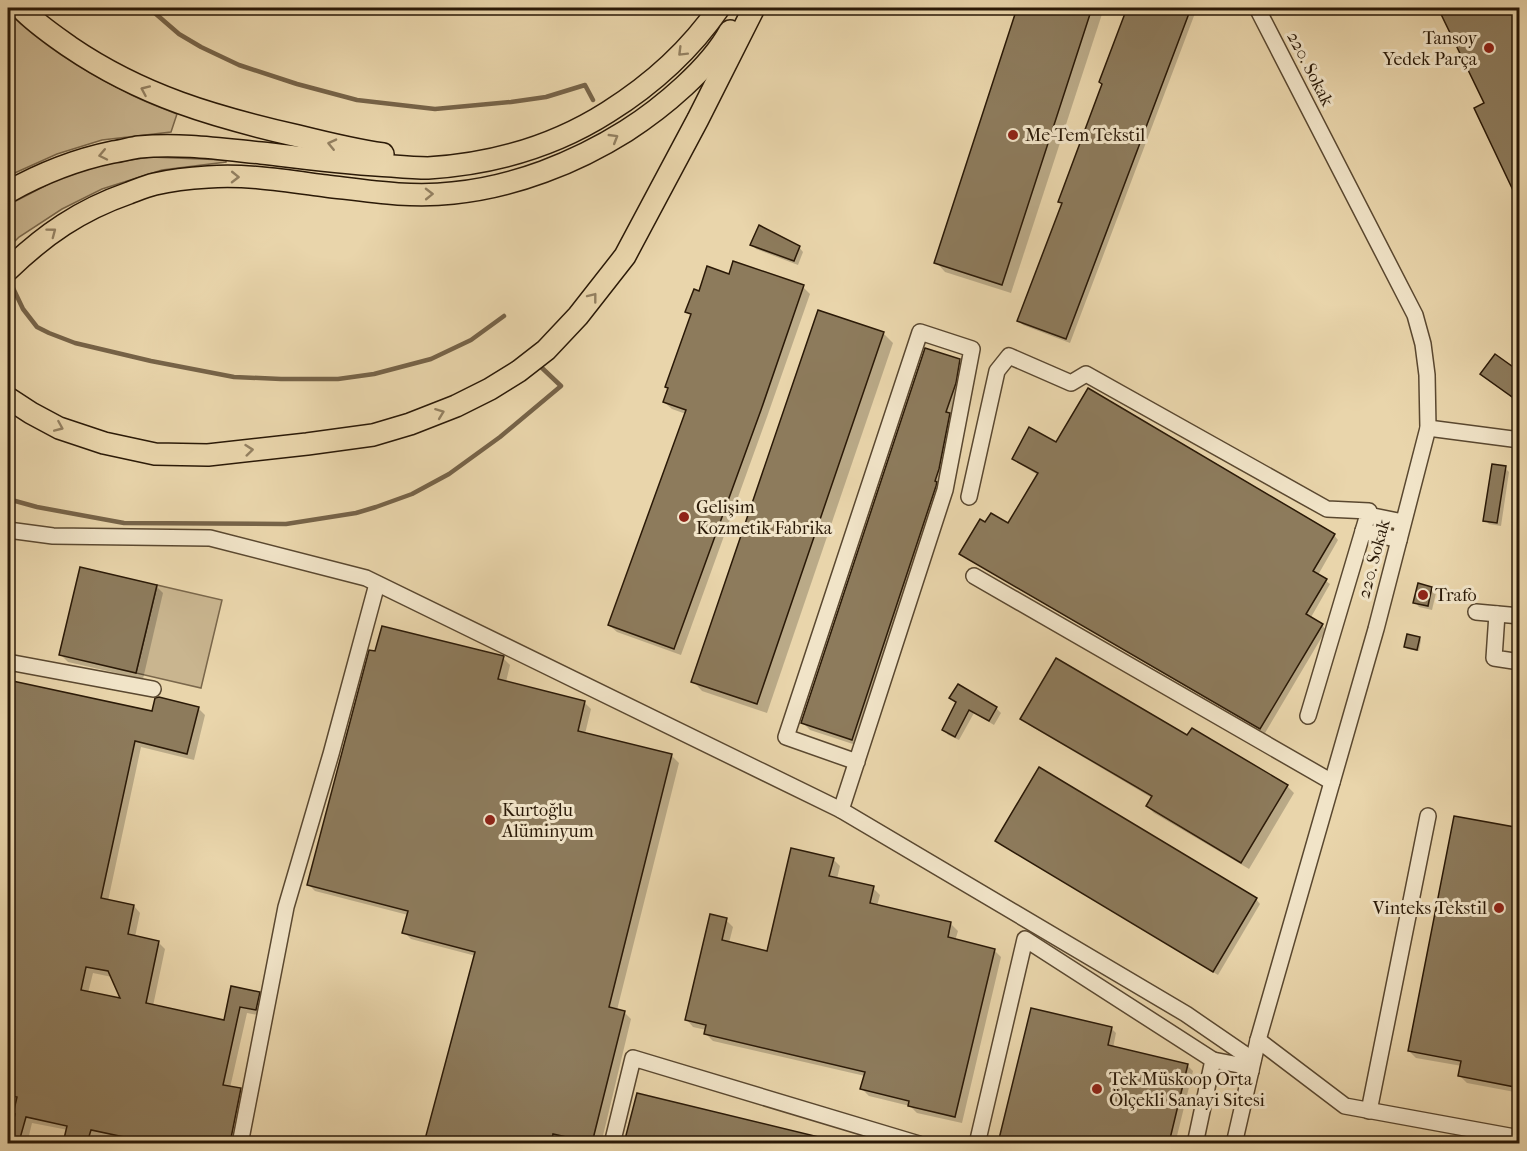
<svg xmlns="http://www.w3.org/2000/svg" width="1527" height="1151" font-family="'IM FELL French Canon',serif">
<style>
.green{fill:#c9b58f;stroke:#7a674b;stroke-width:1.5}
.shadow{fill:#0003;fill-rule:evenodd}
.lines{fill:none;stroke-linecap:round;stroke-linejoin:round}
.stream{stroke:#766348;stroke-width:4.5}
.building{fill:#8d7b5c;stroke:#2a1907;stroke-width:1.5;fill-rule:evenodd}
.minor-casing{stroke:#5a4830;stroke-width:18}
.highway-casing{stroke:#2a1907;stroke-width:24}
.minor{stroke:#f1e4c8;stroke-width:15}
.highway{stroke:#e9d5ab;stroke-width:21}
.oneway{stroke:#938061}
.poi-dot{fill:#8f2418;stroke:#f1e4c8;stroke-width:2}
.labels{text-anchor:middle;dominant-baseline:central;stroke-width:6;stroke-linejoin:round;paint-order:stroke}
.poi-label{font-size:18px;fill:#2a1907;stroke:#f1e4c8;text-anchor:start}
.street-label{font-size:18px;fill:#2a1907;stroke:#f1e4c8}
</style>
<rect width="100%" height="100%" fill="#e9d5ab"/>
<filter id="stains"><feTurbulence type="fractalNoise" baseFrequency=".00333" numOctaves="4"/><feColorMatrix values="0 0 0 0 .2 0 0 0 0 .09 0 0 0 0 .02 0 0 0 .5 -.17"/></filter>
<radialGradient id="worn" r=".72"><stop offset=".6" stop-color="#630" stop-opacity="0"/><stop offset="1" stop-color="#630" stop-opacity=".3"/></radialGradient>
<g class="green">
<path d="M 8,12 C 42,45 83,71 126,92 C 142,101 160,107 177,114 L 171,132 L 102,140 L 57,154 L 8,176 Z"/>
<polygon points="150,157 226,160 226,162 162,170 102,189 62,209 19,237 8,248 8,205 62,177 105,164"/>
<polygon points="157,585 222,600 201,688 136,673"/>
</g>
<g class="shadow">
<polygon points="1019,8 1104,8 1011,293 945,272 936,262"/>
<polygon points="1129,8 1138,9 1138,8 1197,8 1070,343 1023,325 1019,321 1063,205 1059,201 1103,85 1100,82"/>
<polygon points="1440,8 1511,8 1520,25 1520,193 1486,104"/>
<polygon points="752,244 799,247 803,252 798,265 756,249"/>
<polygon points="730,276 803,287 810,294 767,417 681,655 617,632 609,625 686,414 672,409 664,402 669,389 667,387 692,316 687,312 700,293"/>
<polygon points="883,333 893,343 767,713 702,691 693,681"/>
<polygon points="959,360 966,367 946,476 859,746 810,730 803,723"/>
<polygon points="1520,373 1520,404 1492,383 1482,374"/>
<polygon points="1057,444 1334,535 1338,540 1318,575 1330,584 1310,619 1322,625 1326,630 1265,733 966,558 1008,525 1038,475 1018,463 1014,459"/>
<polygon points="1505,468 1509,472 1501,526 1489,524 1485,520"/>
<polygon points="156,586 163,593 143,679 68,662 61,655"/>
<polygon points="1432,588 1436,593 1432,610 1419,607 1415,602"/>
<polygon points="1419,638 1421,640 1419,651 1407,649 1405,647"/>
<polygon points="503,658 510,665 506,682 584,702 591,709 585,734 672,756 679,763 617,1010 624,1012 631,1019 601,1144 575,1144 560,1140 559,1144 426,1144 476,956 411,939 404,932 408,915 315,891 308,884"/>
<path d="M 8,682 L 153,713 L 198,708 L 205,715 L 194,760 L 141,747 L 108,901 L 134,906 L 140,913 L 135,937 L 158,942 L 165,949 L 153,1006 L 225,1022 L 232,988 L 259,993 L 266,1000 L 263,1016 L 247,1013 L 230,1088 L 240,1089 L 247,1096 L 238,1144 L 130,1144 L 98,1137 L 96,1144 L 64,1144 L 68,1130 L 32,1123 L 27,1144 L 15,1144 L 11,1139 L 15,1119 L 8,1118 ZM 93,973 L 112,977 L 123,1000 L 88,993 Z"/>
<polygon points="958,686 997,709 1001,713 994,725 974,713 959,740 948,735 944,730 957,703 951,698"/>
<polygon points="1022,718 1188,738 1287,786 1294,793 1249,869 1154,813 1147,806 1152,798 1029,725"/>
<polygon points="1520,830 1520,1093 1467,1083 1460,1076 1462,1066 1416,1058 1409,1051"/>
<polygon points="996,841 1256,899 1260,904 1218,975 1001,845"/>
<polygon points="833,859 840,866 837,879 873,888 880,895 877,906 951,924 958,931 955,941 994,950 1001,957 962,1123 917,1113 910,1106 869,1096 862,1089 865,1076 713,1041 706,1034 706,1030 693,1027 687,1020 726,920 733,927 729,943 768,953"/>
<polygon points="1032,1009 1111,1028 1116,1033 1113,1048 1188,1066 1193,1071 1175,1144 1000,1144"/>
<polygon points="638,1095 838,1144 626,1144"/>
</g>
<g class="lines">
<g class="stream">
<polyline points="149,8 179,34 201,47 239,65 297,84 357,100 435,109 511,102 546,97 585,85 593,100"/>
<polyline points="13,288 23,309 37,327 49,333 75,343 151,361 234,377 281,379 338,379 374,374 431,359 471,340 504,316"/>
<polyline points="8,499 37,507 124,523 286,524 356,513 376,507 412,494 449,474 500,437 561,386 541,367"/>
</g>
</g>
<g class="building">
<polygon points="1017,8 1092,8 1002,285 934,263"/>
<polygon points="1127,8 1191,8 1066,339 1017,321 1062,203 1058,202 1102,84 1099,82"/>
<polygon points="1438,8 1510,8 1520,28 1520,205 1474,108 1484,103"/>
<polygon points="759,225 800,246 794,261 750,245"/>
<polygon points="733,261 804,285 761,410 674,649 608,625 686,410 663,402 668,388 665,387 691,314 685,312 694,289 699,291 707,266 729,274"/>
<polygon points="818,310 884,332 757,704 691,682"/>
<polygon points="925,348 960,359 956,383 946,412 950,413 939,469 935,481 937,482 936,486 852,740 801,723"/>
<polygon points="1495,354 1520,372 1520,393 1515,399 1480,374"/>
<polygon points="1088,388 1335,534 1313,571 1327,579 1306,614 1323,624 1260,729 959,554 980,519 985,522 991,513 1008,523 1038,473 1012,459 1029,427 1056,442"/>
<polygon points="1492,464 1506,466 1497,523 1483,521"/>
<polygon points="80,567 157,585 136,673 59,655"/>
<polygon points="1418,583 1432,587 1428,606 1413,603"/>
<polygon points="382,626 504,656 498,679 585,701 578,731 672,754 609,1007 625,1011 592,1143 553,1134 551,1143 424,1143 475,952 402,933 408,911 307,885 369,650 375,651"/>
<polygon points="1407,634 1420,637 1417,650 1404,647"/>
<polygon points="1056,658 1187,735 1192,728 1288,785 1241,863 1146,806 1152,796 1020,719"/>
<path d="M 8,680 L 152,711 L 155,698 L 159,697 L 199,707 L 187,754 L 135,741 L 101,898 L 134,905 L 128,934 L 159,941 L 146,1003 L 224,1020 L 231,986 L 260,992 L 256,1010 L 240,1007 L 223,1085 L 241,1088 L 230,1143 L 152,1143 L 91,1130 L 87,1143 L 63,1143 L 67,1126 L 26,1117 L 19,1142 L 9,1140 L 15,1114 L 13,1114 L 17,1097 L 8,1095 ZM 86,967 L 108,971 L 120,998 L 81,990 Z"/>
<polygon points="958,684 997,707 989,721 969,710 955,737 942,730 956,702 949,698"/>
<polygon points="1039,767 1257,898 1213,972 995,841"/>
<polygon points="1454,816 1520,828 1520,1088 1458,1076 1461,1061 1408,1051"/>
<polygon points="791,848 834,858 829,876 874,886 870,903 951,922 948,937 995,949 955,1117 908,1106 909,1101 860,1089 865,1072 704,1034 706,1025 685,1020 710,914 727,918 722,940 767,951"/>
<polygon points="1031,1008 1112,1027 1108,1045 1188,1064 1169,1143 998,1143"/>
<polygon points="637,1093 827,1139 826,1143 624,1143"/>
</g>
<g class="lines">
<defs>
<g id="minor">
<polyline points="1428,428 1520,440"/>
<polyline points="969,497 997,371 1009,356 1071,383 1086,374 1327,509 1369,511 1308,716"/>
<polyline points="1368,515 1403,522"/>
<polyline points="8,530 53,536 210,538 366,578 841,810 1186,1014 1253,1060"/>
<polyline points="1363,531 1399,540"/>
<polyline points="974,576 1332,782"/>
<polyline points="1476,612 1520,616"/>
<polyline points="1497,614 1494,658 1520,662"/>
<polyline points="8,662 153,689"/>
<polyline points="841,810 945,490 972,349 920,332 786,737 857,762"/>
<polyline points="1258,1040 1345,1106 1520,1138"/>
<polyline points="1213,1060 1239,1065 1251,1071"/>
<polyline points="1369,1111 1428,816"/>
<polyline points="240,1144 286,907 331,754 377,584"/>
<polyline points="612,1144 633,1058 919,1144"/>
<polyline points="977,1144 1025,939 1213,1060 1195,1144"/>
<polyline points="1234,1144 1258,1040 1376,629 1428,428 1427,375 1423,344 1415,315 1257,8"/>
</g>
<g id="highway">
<path d="M 21,8 C 35,23 53,35 70,47 C 142,96 215,117 298,136 C 326,143 354,150 383,154"/>
<path d="M 8,192 C 42,173 74,160 113,152 C 122,151 131,148 139,147 C 180,143 221,149 261,153 C 305,158 348,164 392,166 C 404,167 416,168 428,168 C 493,164 553,147 608,112 C 651,85 690,50 719,8"/>
<path d="M 8,270 C 44,235 80,210 129,193 C 137,190 146,186 155,184 C 172,180 191,178 208,177 C 247,174 288,181 326,186 C 368,191 410,198 453,193 C 514,187 575,163 626,131 C 662,108 710,68 730,31"/>
<polyline points="8,398 31,413 59,428 104,443 155,454 208,455 307,444 373,435 410,424 456,406 490,389 519,371 546,350 578,316 625,256 698,119 754,8"/>
</g>
</defs>
<use href="#minor" class="minor-casing"/>
<use href="#highway" class="highway-casing"/>
<use href="#minor" class="minor"/>
<use href="#highway" class="highway"/>
</g>
<defs><path id="oneway-chevron" d="M-2-3.5L2.5 0L-2 3.5" fill="none" stroke-width="1.6" stroke-linecap="round" stroke-linejoin="round" transform="scale(1.5)"/></defs>
<g class="oneway">
<use href="#oneway-chevron" transform="translate(682 52) rotate(135)"/>
<use href="#oneway-chevron" transform="translate(145 90) rotate(-156)"/>
<use href="#oneway-chevron" transform="translate(614 138) rotate(-31)"/>
<use href="#oneway-chevron" transform="translate(332 144) rotate(-167)"/>
<use href="#oneway-chevron" transform="translate(103 155) rotate(168)"/>
<use href="#oneway-chevron" transform="translate(235 177) rotate(1)"/>
<use href="#oneway-chevron" transform="translate(429 194) rotate(-1)"/>
<use href="#oneway-chevron" transform="translate(52 232) rotate(-37)"/>
<use href="#oneway-chevron" transform="translate(593 297) rotate(-52)"/>
<use href="#oneway-chevron" transform="translate(440 413) rotate(-21)"/>
<use href="#oneway-chevron" transform="translate(59 427) rotate(23)"/>
<use href="#oneway-chevron" transform="translate(249 450) rotate(-6)"/>
</g>
<g class="poi-dot">
<circle cx="1489" cy="48" r="6"/>
<circle cx="1013" cy="135" r="6"/>
<circle cx="684" cy="517" r="6"/>
<circle cx="1423" cy="595" r="6"/>
<circle cx="490" cy="820" r="6"/>
<circle cx="1499" cy="908" r="6"/>
<circle cx="1097" cy="1089" r="6"/>
</g>
<g class="labels">
<g class="poi-label">
<text x="1477" y="38" text-anchor="end">Tansoy<tspan x="1477" dy="21">Yedek Parça</tspan></text>
<text x="1025" y="135">Me-Tem Tekstil</text>
<text x="696" y="507">Gelişim<tspan x="696" dy="21">Kozmetik Fabrika</tspan></text>
<text x="1435" y="595">Trafo</text>
<text x="502" y="810">Kurtoğlu<tspan x="502" dy="21">Alüminyum</tspan></text>
<text x="1487" y="908" text-anchor="end">Vinteks Tekstil</text>
<text x="1109" y="1079">Tek Müskoop Orta<tspan x="1109" dy="21">Ölçekli Sanayi Sitesi</tspan></text>
</g>
<g class="street-label">
<text transform="translate(1310 69) rotate(63)">220. Sokak</text>
<text transform="translate(1374 559) rotate(-75)">220. Sokak</text>
</g>
</g>
<rect width="1527" height="1151" fill="none" stroke="#e9d5ab" stroke-width="30"/>
<rect x="9" y="9" width="1509" height="1133" fill="none" stroke="#2a1907" stroke-width="3"/>
<rect x="15" y="15" width="1497" height="1121" fill="none" stroke="#2a1907" stroke-width="1.5"/>
<rect width="100%" height="100%" filter="url(#stains)"/>
<rect width="100%" height="100%" fill="url(#worn)"/>
</svg>
